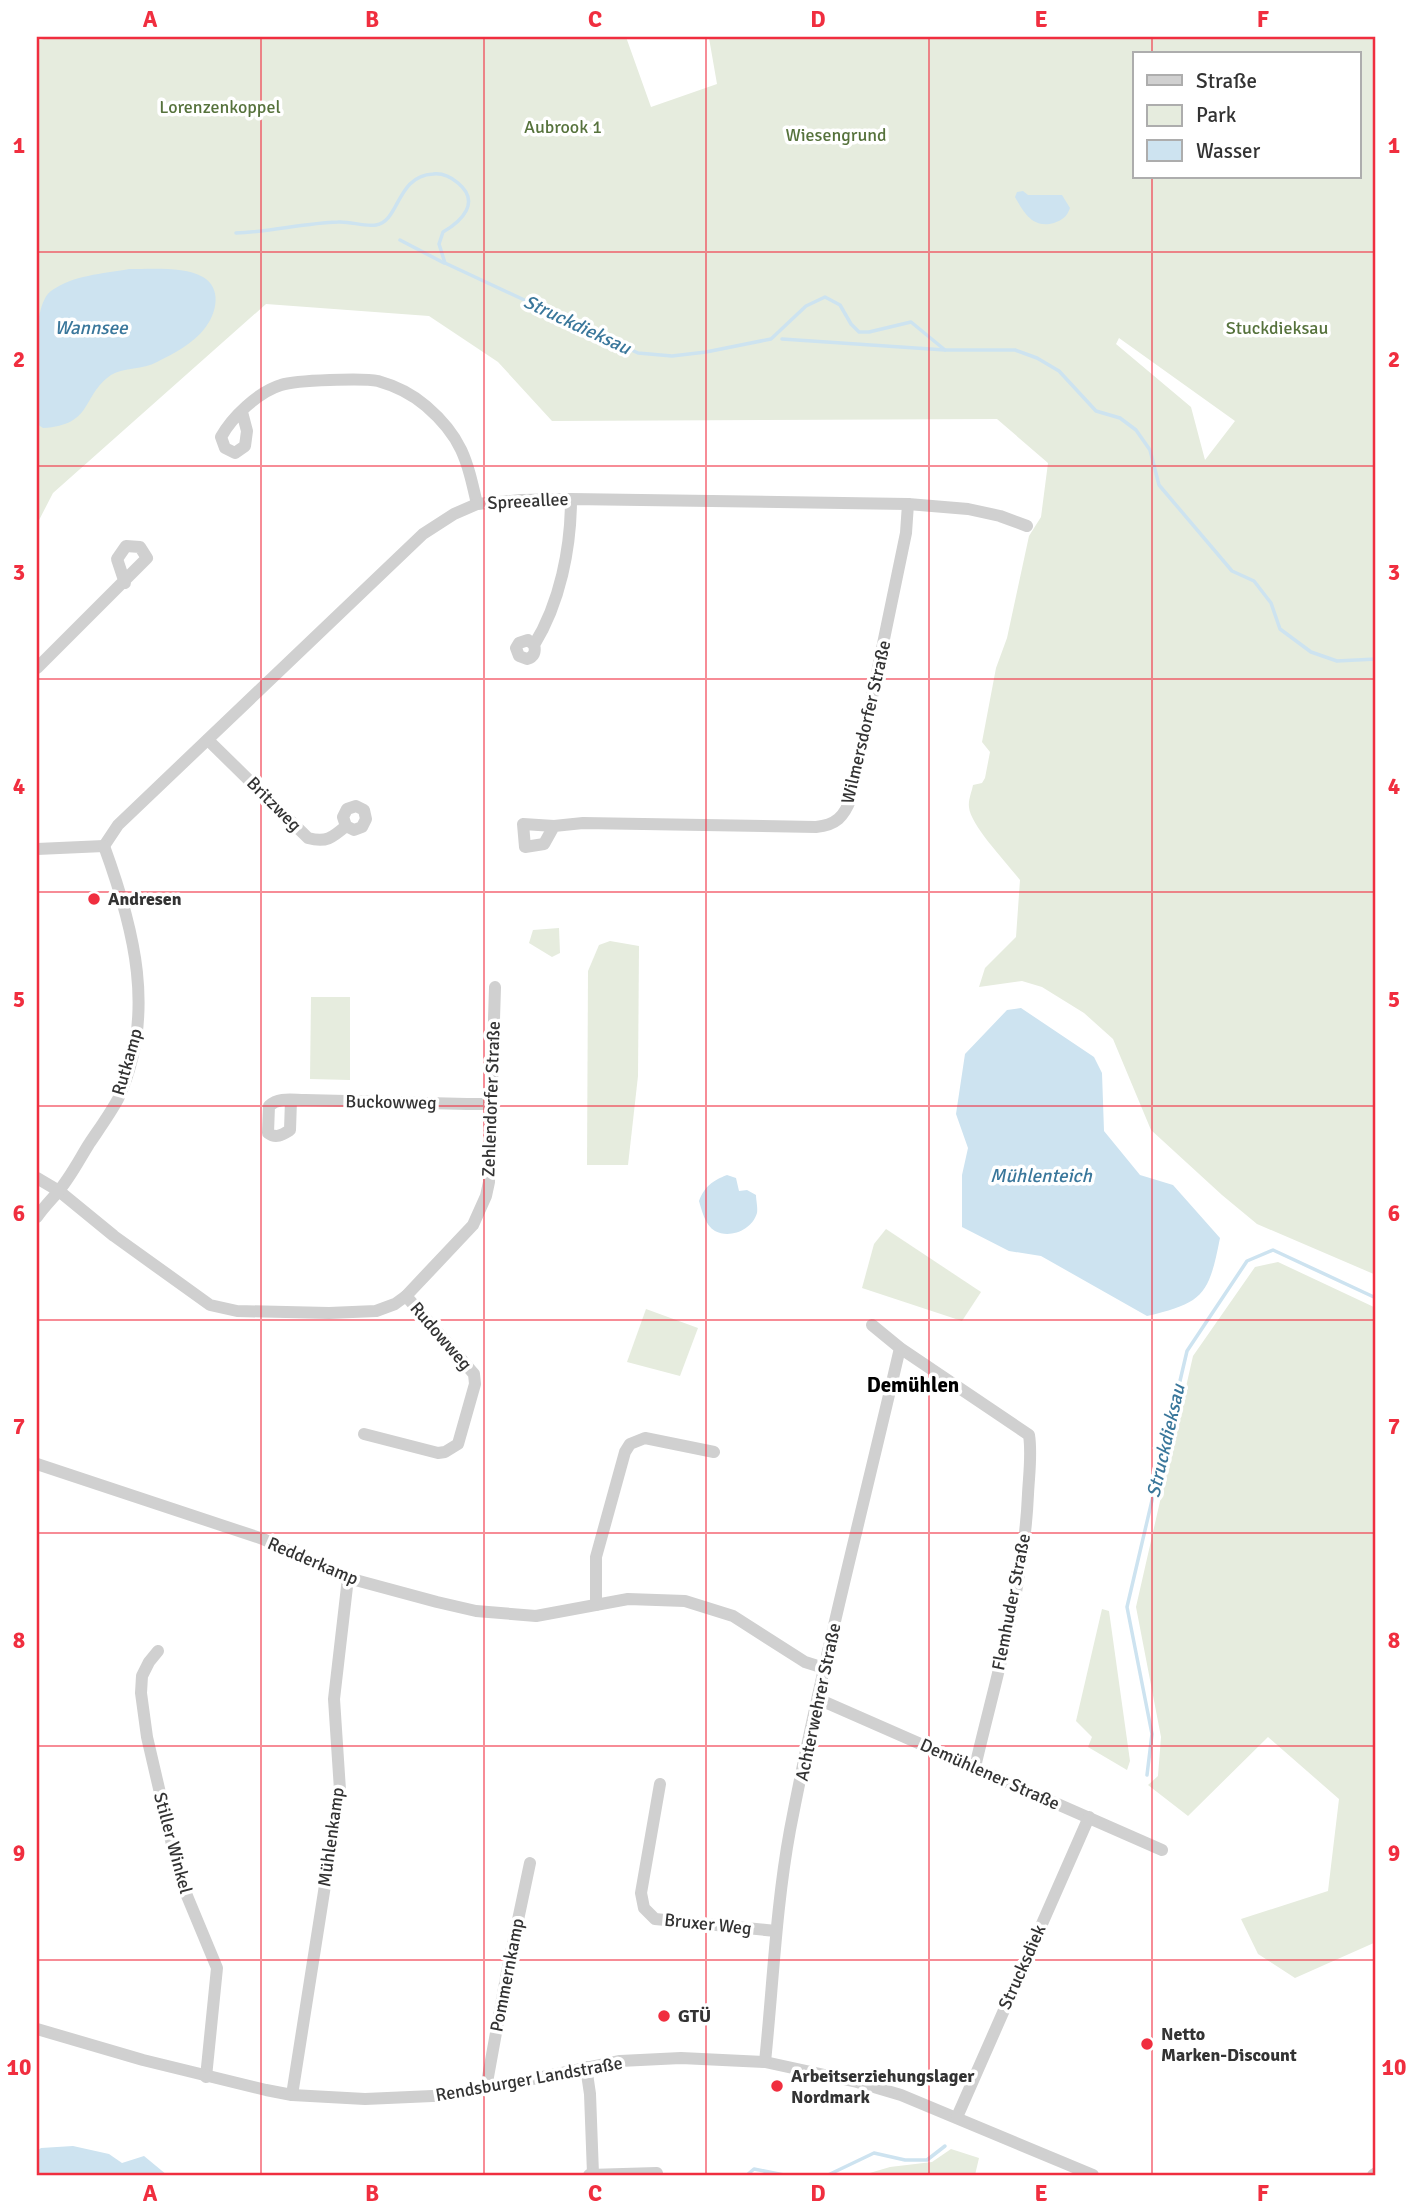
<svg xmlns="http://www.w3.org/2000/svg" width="1413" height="2212" font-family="Signika,sans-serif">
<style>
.green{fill:#e6ecde;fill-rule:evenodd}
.water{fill:#cde3f0}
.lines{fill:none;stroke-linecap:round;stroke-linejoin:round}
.stream{stroke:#cde3f0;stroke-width:3.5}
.minor{stroke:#d0d0d0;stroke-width:12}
.grid{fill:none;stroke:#f02e3f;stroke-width:2;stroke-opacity:0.55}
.poi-dot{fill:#f02e3f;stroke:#fff;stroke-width:2.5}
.labels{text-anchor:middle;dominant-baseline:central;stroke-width:7;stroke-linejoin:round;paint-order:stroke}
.park-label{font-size:18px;fill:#56723c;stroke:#fff}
.street-label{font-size:18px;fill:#333;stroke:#fff}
.poi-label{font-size:18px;font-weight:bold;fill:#333;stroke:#fff;text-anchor:start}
.water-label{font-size:19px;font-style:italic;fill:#3a779b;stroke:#fff}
.quarter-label{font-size:21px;font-weight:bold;fill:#000;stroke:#fff}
.neatline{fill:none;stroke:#f02e3f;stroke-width:2.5}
.grid-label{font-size:23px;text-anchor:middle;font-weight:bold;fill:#f02e3f}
</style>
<rect width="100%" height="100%" fill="#fff"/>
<g class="green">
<path d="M 51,37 L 626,37 L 651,107 L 717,84 L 709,38 L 716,37 L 1376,37 L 1376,1275 L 1257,1224 L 1222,1195 L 1151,1130 L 1113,1039 L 1084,1013 L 1042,987 L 1022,981 L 979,987 L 985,968 L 1016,937 L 1020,880 C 1008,864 970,825 969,807 C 968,800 972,791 973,785 L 982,783 L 985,778 L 990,752 L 982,742 L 996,668 L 1007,638 L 1029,536 L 1041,517 L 1048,463 L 997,419 L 552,421 L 498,362 L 429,316 L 266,304 L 53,493 L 37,524 L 37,41 ZM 1135,54 L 1359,54 L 1359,177 L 1135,177 ZM 1119,338 L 1235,421 L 1205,460 L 1191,407 L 1116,344 Z"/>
<polygon points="559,928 560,953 552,957 529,943 533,930"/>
<polygon points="610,941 639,946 638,1076 628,1165 587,1165 588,971 599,945"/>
<polygon points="311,997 350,997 350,1080 310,1079"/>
<polygon points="886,1229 981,1292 962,1321 862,1288 874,1244"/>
<polygon points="1278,1262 1376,1308 1376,1942 1295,1978 1258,1954 1241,1919 1328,1891 1339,1799 1268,1737 1188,1816 1148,1785 1158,1776 1161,1737 1136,1607 1193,1356 1255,1267"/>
<polygon points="646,1309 698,1328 680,1376 627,1362"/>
<polygon points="1102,1609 1109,1611 1130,1761 1127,1770 1088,1747 1092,1737 1076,1721"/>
<polygon points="951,2149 979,2158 975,2175 863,2175 890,2167 932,2162"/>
</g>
<g class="water">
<path d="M 1023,191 L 1028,195 L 1062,195 L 1070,208 C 1067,217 1062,220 1054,223 C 1033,229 1024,213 1015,197 L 1017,192 Z"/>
<path d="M 129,269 C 149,269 185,266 203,277 C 222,288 217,313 205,328 C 194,343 173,354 157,362 C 143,370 124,367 111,375 C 81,396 94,425 43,428 L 37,424 C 37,396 29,307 51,291 C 73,275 102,274 129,269 Z"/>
<path d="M 1021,1008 L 1094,1057 L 1102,1073 L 1104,1131 L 1140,1175 L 1173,1185 L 1220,1238 C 1209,1294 1204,1303 1147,1316 L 1041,1256 L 1009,1251 L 962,1227 L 962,1175 L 968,1148 L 956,1114 L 965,1054 L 1007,1010 Z"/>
<path d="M 727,1175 L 736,1178 L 739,1191 L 747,1190 L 756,1195 C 756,1200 758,1208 757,1213 C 752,1230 730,1239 715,1231 C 705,1225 702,1211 699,1201 C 705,1186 712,1181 727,1175 Z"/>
<polygon points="73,2146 109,2154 122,2163 144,2156 167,2175 37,2175 37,2151 41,2148"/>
</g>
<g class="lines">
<g class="stream">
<path d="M 236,233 C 270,232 304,223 338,222 C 350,221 364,227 376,225 C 400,221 396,176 433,174 C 442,173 451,177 458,183 C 481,202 462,221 443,232 L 439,244 L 445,263 L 638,353 L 672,356 L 706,352 L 771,339 L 806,306 L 825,297 L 840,305 L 851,324 L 859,332 L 869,332 L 911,322 L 945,350 L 1015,350 L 1037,358 L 1059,371 L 1096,411 L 1120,418 L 1136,430 L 1150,450 L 1159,485 L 1232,571 L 1254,581 L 1271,603 L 1280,629 L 1311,652 L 1337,661 L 1376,659"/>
<polyline points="400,240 444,263"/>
<polyline points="782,339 945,350"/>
<polyline points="1147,1775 1152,1734 1127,1607 1187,1351 1247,1261 1273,1250 1376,1298"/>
<polyline points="747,2175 754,2169 784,2175"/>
<polyline points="828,2175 874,2153 905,2160 927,2160 945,2146"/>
</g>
<g class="minor">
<path d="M 242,412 L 247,431 L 245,446 L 235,453 L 225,448 L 221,437 C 232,417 258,392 281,385 C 296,380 364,378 378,381 C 396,386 412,394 426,406 C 462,437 467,460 477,504"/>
<path d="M 534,645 L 528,640 L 519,643 L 516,648 L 519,656 L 527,659 C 534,657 536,652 534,645 C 560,603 571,548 571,499"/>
<polyline points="37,668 147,558 140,547 126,546 117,559 125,583"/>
<path d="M 208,740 L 308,838 C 326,843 332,838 346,826 L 343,817 L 347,809 L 356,806 L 364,810 L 366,819 L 362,827 L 354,830 L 346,826"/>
<path d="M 554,826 L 544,844 L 525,847 L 523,824 L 554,826 L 583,823 L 816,827 C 836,825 844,817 851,798 L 906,533 L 908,504"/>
<polyline points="104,846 118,825 423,534 454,514 477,504 521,500 571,499 908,504 968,509 1000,516 1027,526"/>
<polyline points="37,849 104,846"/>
<path d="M 291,1100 L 290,1130 C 282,1135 276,1139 268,1133 L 269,1106 C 279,1097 292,1100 305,1100 L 467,1104 L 492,1104"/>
<polyline points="37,1178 59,1191 114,1236 210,1305 237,1311 329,1313 376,1311 395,1304 406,1296 473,1225 486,1196 489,1182 495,987"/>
<path d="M 37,1217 C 43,1208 50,1201 57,1193 C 70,1178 79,1160 89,1144 C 99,1129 110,1114 118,1099 C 157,1015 134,928 104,846"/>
<path d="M 872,1325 L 900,1348 L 1029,1435 C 1032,1454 1029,1474 1028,1494 C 1024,1587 996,1677 975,1767"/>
<polyline points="364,1434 438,1453 445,1452 458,1444 475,1384 474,1374 406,1296"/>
<polyline points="37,1464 263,1539 348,1578 437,1602 476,1611 536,1616 628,1599 685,1601 733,1616 805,1662 824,1668"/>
<polyline points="596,1605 596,1557 625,1452 630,1444 645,1438 714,1452"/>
<polyline points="158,1651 149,1662 142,1676 141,1693 147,1737 180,1879 217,1968 206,2077"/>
<polyline points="818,1699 1162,1850"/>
<polyline points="660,1784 641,1893 644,1908 655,1919 776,1931"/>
<polyline points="37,2029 143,2060 266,2090 292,2095 365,2099 455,2095 620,2061 681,2058 765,2062 857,2082 901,2095 1093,2175"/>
<path d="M 765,2062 C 773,1984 776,1906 790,1830 C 821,1668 863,1508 900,1348"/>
<polyline points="586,2067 590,2094 593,2174"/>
<polyline points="486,2088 507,1972 530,1863"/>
<polyline points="292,2095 340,1790 334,1699 348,1578"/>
<polyline points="957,2117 1089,1817"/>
<polyline points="589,2175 657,2173"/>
<polyline points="1373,2175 1376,2173"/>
</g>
</g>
<path class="grid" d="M 261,37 L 261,2175M 484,37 L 484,2175M 706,37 L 706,2175M 929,37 L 929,2175M 1152,37 L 1152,54M 1152,177 L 1152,2175M 37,252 L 1376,252M 37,466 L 1376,466M 37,679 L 1376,679M 37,892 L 1376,892M 37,1106 L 1376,1106M 37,1320 L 1376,1320M 37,1533 L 1376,1533M 37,1746 L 1376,1746M 37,1960 L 1376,1960"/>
<g class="poi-dot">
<circle cx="94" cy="899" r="7"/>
<circle cx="664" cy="2016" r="7"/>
<circle cx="1147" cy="2044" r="7"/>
<circle cx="777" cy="2086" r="7"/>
</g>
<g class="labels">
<g class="park-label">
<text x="220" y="107">Lorenzenkoppel</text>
<text x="563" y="127">Aubrook 1</text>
<text x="836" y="135">Wiesengrund</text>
<text x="1277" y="328">Stuckdieksau</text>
</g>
<g class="street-label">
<text transform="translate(528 501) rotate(-3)">Spreeallee</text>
<text transform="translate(866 722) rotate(-77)">Wilmersdorfer Straße</text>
<text transform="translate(274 804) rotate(45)">Britzweg</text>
<text transform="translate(127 1062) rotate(-74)">Rutkamp</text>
<text transform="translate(491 1099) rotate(-88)">Zehlendorfer Straße</text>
<text transform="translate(391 1102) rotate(1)">Buckowweg</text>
<text transform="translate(441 1336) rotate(49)">Rudowweg</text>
<text transform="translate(313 1561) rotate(23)">Redderkamp</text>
<text transform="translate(1011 1602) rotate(-79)">Flemhuder Straße</text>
<text transform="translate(818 1702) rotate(-78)">Achterwehrer Straße</text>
<text transform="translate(990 1774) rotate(24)">Demühlener Straße</text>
<text transform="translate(331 1837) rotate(-82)">Mühlenkamp</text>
<text transform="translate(173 1843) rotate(75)">Stiller Winkel</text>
<text transform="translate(708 1924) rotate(6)">Bruxer Weg</text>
<text transform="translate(1022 1967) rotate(-66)">Strucksdiek</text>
<text transform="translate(507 1975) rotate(-79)">Pommernkamp</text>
<text transform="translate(529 2079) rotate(-10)">Rendsburger Landstraße</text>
</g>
<g class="poi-label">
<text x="108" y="899">Andresen</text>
<text x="678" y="2016">GTÜ</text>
<text x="1161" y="2034">Netto<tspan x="1161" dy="21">Marken-Discount</tspan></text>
<text x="791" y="2076">Arbeitserziehungslager<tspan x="791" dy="21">Nordmark</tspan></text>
</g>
<g class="water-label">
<text transform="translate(577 325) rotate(25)">Struckdieksau</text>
<text x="91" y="328">Wannsee</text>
<text x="1041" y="1176">Mühlenteich</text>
<text transform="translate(1166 1441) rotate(-77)">Struckdieksau</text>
</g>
<g class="quarter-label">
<text x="913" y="1385">Demühlen</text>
</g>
</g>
<rect width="1413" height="2212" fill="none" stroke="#ffffff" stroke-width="77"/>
<rect x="1133" y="52" width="228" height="126" fill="#ffffff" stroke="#adadad" stroke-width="2"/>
<rect x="1147" y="75" width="35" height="10" fill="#d0d0d0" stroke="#adadad" stroke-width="2"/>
<text x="1196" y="88" font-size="21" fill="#333333">Straße</text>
<rect x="1147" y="105" width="35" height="21" fill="#e6ecde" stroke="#adadad" stroke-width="2"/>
<text x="1196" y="122" font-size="21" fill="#333333">Park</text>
<rect x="1147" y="140" width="35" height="21" fill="#cde3f0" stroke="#adadad" stroke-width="2"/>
<text x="1196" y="158" font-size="21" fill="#333333">Wasser</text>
<rect x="38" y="38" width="1336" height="2136" class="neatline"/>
<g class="grid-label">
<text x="150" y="27">A</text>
<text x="372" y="27">B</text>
<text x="595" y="27">C</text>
<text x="818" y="27">D</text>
<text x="1041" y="27">E</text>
<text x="1263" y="27">F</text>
<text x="19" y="153">1</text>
<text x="1394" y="153">1</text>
<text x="19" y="367">2</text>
<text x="1394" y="367">2</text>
<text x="19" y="580">3</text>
<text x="1394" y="580">3</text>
<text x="19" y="794">4</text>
<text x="1394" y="794">4</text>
<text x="19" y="1007">5</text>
<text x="1394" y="1007">5</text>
<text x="19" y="1221">6</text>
<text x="1394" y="1221">6</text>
<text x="19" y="1434">7</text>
<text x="1394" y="1434">7</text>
<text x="19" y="1648">8</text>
<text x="1394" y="1648">8</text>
<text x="19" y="1861">9</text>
<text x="1394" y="1861">9</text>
<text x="19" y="2075">10</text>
<text x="1394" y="2075">10</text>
<text x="150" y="2201">A</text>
<text x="372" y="2201">B</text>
<text x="595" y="2201">C</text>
<text x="818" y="2201">D</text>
<text x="1041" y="2201">E</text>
<text x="1263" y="2201">F</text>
</g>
</svg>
